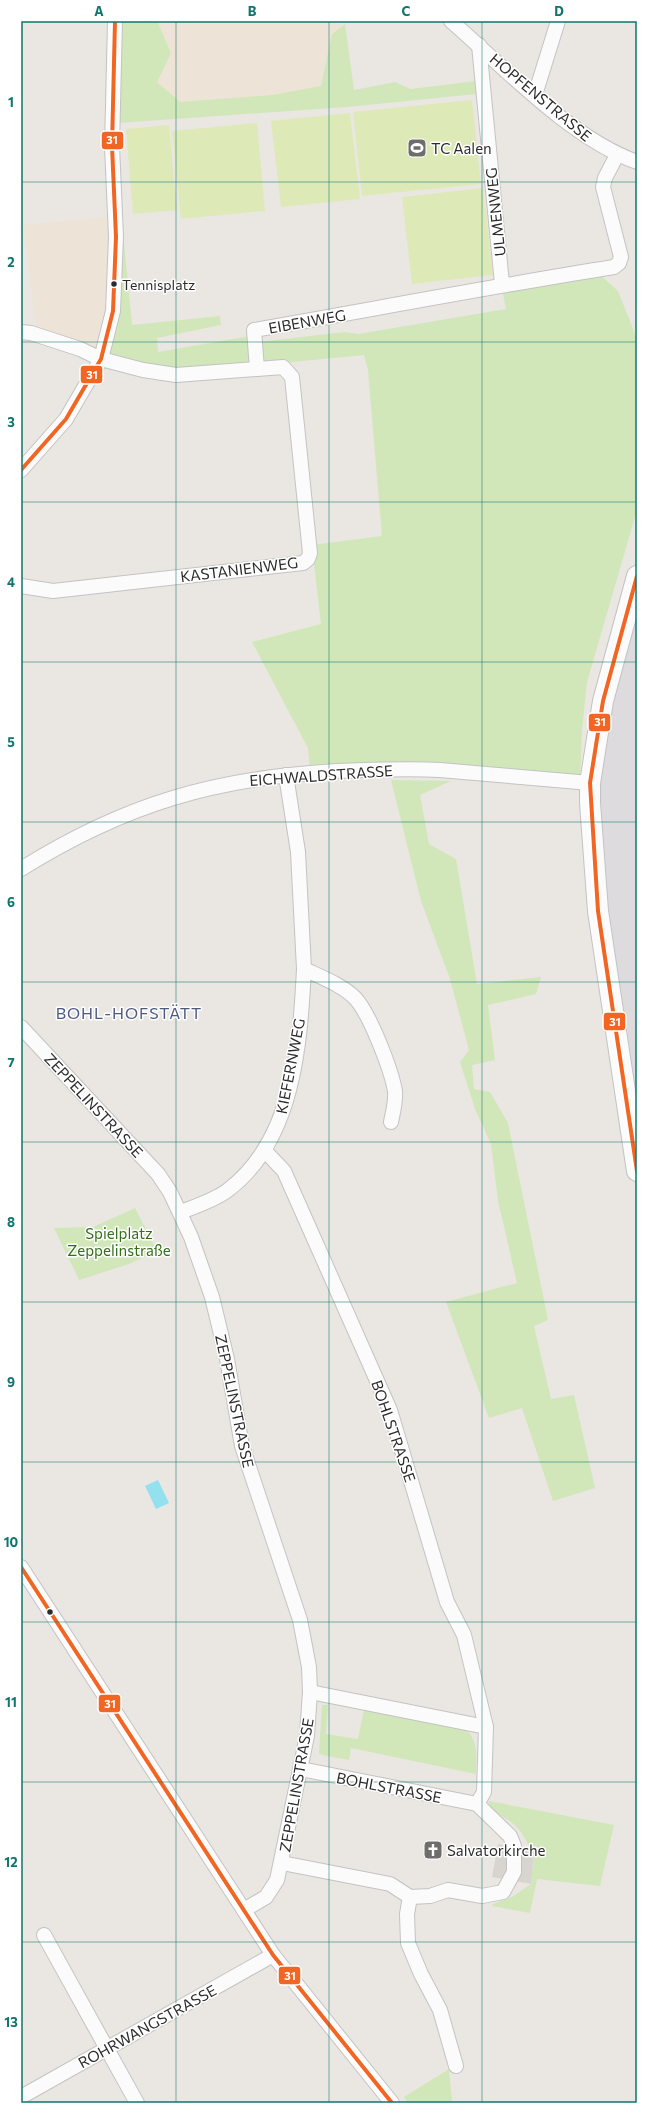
<svg xmlns="http://www.w3.org/2000/svg" width="658" height="2124" font-family="Commissioner,sans-serif">
<style>
.industrial{fill:#dddbde}
.education{fill:#ede3d6}
.green{fill:#d1e7ba}
.pitch{fill:#ddeab8}
.plaza{fill:#d8d4d0}
.water{fill:#93e1ef}
.lines{fill:none;stroke-linecap:round;stroke-linejoin:round}
.street-casing{stroke:#c4c3c3;stroke-width:16}
.secondary-casing{stroke:#c4c3c3;stroke-width:22}
.street{stroke:#fcfbfb;stroke-width:14}
.secondary{stroke:#fcfbfb;stroke-width:20}
.bus-1-casing{stroke:#fff;stroke-width:7}
.bus-1{stroke:#f26522;stroke-width:4}
.grid{fill:none;stroke:#0f766e;stroke-width:1;stroke-opacity:0.55}
.bus-dot{fill:#2c2c2c;stroke:#fff;stroke-width:1.5}
.labels{text-anchor:middle;dominant-baseline:central;stroke-width:3;stroke-linejoin:round;paint-order:stroke}
.bus-label{font-size:14px;fill:#2c2c2c;stroke:#fff;text-anchor:start}
.street-label{font-size:15px;fill:#2c2c2c;stroke:#fff}
.poi-label{font-size:15px;fill:#2c2c2c;stroke:#fff;text-anchor:start}
.park-label{font-size:15px;fill:#336e18;stroke:#fff}
.neighbourhood-label{font-size:16px;letter-spacing:1px;fill:#4a5a80;stroke:#fff}
.line-badge{stroke:#fff;stroke-width:1.5}
.badge-label{font-size:11px;text-anchor:middle;font-weight:bold;fill:#fff}
.neatline{fill:none;stroke:#0f766e;stroke-width:1.5}
.grid-label{font-size:13px;text-anchor:middle;font-weight:bold;fill:#0f766e}
</style>
<rect width="100%" height="100%" fill="#eae6e2"/>
<polygon class="industrial" points="637,576 637,1102 593,848 590,803"/>
<g class="education">
<polygon points="121,21 341,21 343,103 120,118"/>
<polygon points="110,217 108,310 98,349 36,330 24,225"/>
</g>
<g class="green">
<polygon points="119,21 157,21 171,53 157,82 180,102 273,95 321,86 332,34 345,24 354,90 395,82 411,89 475,81 476,94 347,107 118,123"/>
<polygon points="123,232 132,325 220,316 221,325 157,338 158,352 250,336 252,365 184,370 161,368 107,357"/>
<polygon points="598,273 618,291 637,339 637,510 587,682 582,731 580,779 310,770 308,748 252,642 321,624 314,564 311,561 312,545 382,536 368,370 364,355 261,365 259,342 344,332 358,334 506,309 502,289"/>
<polygon points="391,780 451,781 420,795 429,844 456,859 477,984 541,977 536,994 488,1005 495,1060 472,1065 474,1089 490,1092 508,1123 548,1320 534,1326 551,1399 574,1395 595,1488 553,1501 522,1408 489,1418 446,1302 517,1283 498,1201 491,1144 475,1109 460,1062 469,1050 450,979 421,901"/>
<polygon points="135,1208 157,1251 129,1264 79,1280 54,1228 93,1227"/>
<path d="M 322,1705 L 328,1705 L 326,1734 L 358,1739 L 364,1710 L 466,1730 C 479,1741 476,1757 476,1774 L 351,1748 L 349,1760 L 322,1755 L 319,1753 Z"/>
<path d="M 489,1801 L 614,1825 L 600,1886 L 537,1879 L 530,1913 L 492,1906 L 493,1904 L 512,1897 L 531,1884 L 534,1852 C 527,1846 526,1838 520,1831 C 512,1820 499,1815 488,1808 Z"/>
<polygon points="449,2069 452,2103 408,2103 404,2097"/>
</g>
<g class="pitch">
<polygon points="472,100 481,184 362,196 353,112"/>
<polygon points="350,113 360,199 281,207 271,121"/>
<polygon points="257,123 265,211 181,219 172,131"/>
<polygon points="169,125 177,210 133,214 126,129"/>
<polygon points="483,188 493,275 412,284 402,197"/>
</g>
<polygon class="plaza" points="498,1844 534,1851 531,1884 492,1877"/>
<polygon class="water" points="158,1480 169,1503 156,1509 145,1486"/>
<g class="lines">
<defs>
<g id="street">
<path d="M 451,21 C 505,68 570,138 637,162"/>
<polyline points="479,45 502,284"/>
<polyline points="535,95 558,21"/>
<polyline points="21,332 31,333 80,349 101,359 143,370 176,375 283,367 292,377 310,553 308,559 303,563 53,591 21,586"/>
<path d="M 257,369 L 254,330 C 374,309 494,286 614,267 L 619,263 L 621,257 L 603,187 L 605,178 L 617,155"/>
<polyline points="21,470 66,419 101,359 113,311 116,237 112,146 115,21"/>
<path d="M 286,775 L 298,852 L 304,969 C 321,977 342,985 355,998 C 370,1014 391,1069 395,1091 C 396,1101 393,1112 391,1122"/>
<path d="M 21,869 C 125,804 215,778 337,771 C 371,770 406,768 440,770 C 490,774 540,779 590,783"/>
<polyline points="21,1027 158,1174 170,1192 191,1237 212,1297 227,1359 242,1446 300,1620 309,1667 310,1692 307,1736 277,1880 266,1897 244,1910"/>
<polyline points="265,1151 284,1171 390,1410 447,1602 464,1635 486,1727 484,1792 477,1804"/>
<path d="M 181,1212 C 196,1206 215,1200 228,1190 C 294,1140 300,1045 304,969"/>
<polyline points="21,1567 273,1955 392,2103"/>
<polyline points="310,1692 486,1727"/>
<polyline points="282,1863 390,1884 410,1897 430,1896 448,1890 482,1896 503,1892 514,1872 514,1846 510,1836 477,1804 301,1769"/>
<polyline points="410,1897 407,1914 408,1943 421,1974 440,2010 456,2066"/>
<polyline points="44,1935 137,2103"/>
<polyline points="21,2097 273,1955"/>
</g>
<polyline id="secondary" points="637,576 603,701 590,783 590,803 598,911 637,1171"/>
</defs>
<use href="#street" class="street-casing"/>
<use href="#secondary" class="secondary-casing"/>
<use href="#street" class="street"/>
<use href="#secondary" class="secondary"/>
<defs>
<g id="bus-1">
<polyline points="21,470 66,419 101,359 113,311 116,237 112,146 115,21"/>
<polyline points="637,576 603,701 590,783 598,911 637,1171"/>
<polyline points="21,1567 273,1955 392,2103"/>
</g>
</defs>
<use href="#bus-1" class="bus-1-casing"/>
<use href="#bus-1" class="bus-1"/>
</g>
<path class="grid" d="M 176,21 L 176,2103M 329,21 L 329,2103M 482,21 L 482,2103M 21,182 L 637,182M 21,342 L 637,342M 21,502 L 637,502M 21,662 L 637,662M 21,822 L 637,822M 21,982 L 637,982M 21,1142 L 637,1142M 21,1302 L 637,1302M 21,1462 L 637,1462M 21,1622 L 637,1622M 21,1782 L 637,1782M 21,1942 L 637,1942"/>
<defs>
<symbol id="stadium-square" viewBox="-11 -11 22 22"><rect x="-9" y="-9" width="18" height="18" rx="4" fill="#6e6d6c" stroke="#fff"/><path d="M0-5a6.5 5 0 1 0 0 10a6.5 5 0 1 0 0-10ZM-3.5-1.8h7v3.6h-7Z" fill="#fff"/></symbol>
<symbol id="church-square" viewBox="-11 -11 22 22"><rect x="-9" y="-9" width="18" height="18" rx="4" fill="#6e6d6c" stroke="#fff"/><path d="M-1.2-6h2.4v3.5h3.3v2.4h-3.3V6h-2.4V-.1h-3.3v-2.4h3.3Z" fill="#fff"/></symbol>
</defs>
<g fill-rule="evenodd">
<use href="#stadium-square" x="406" y="137" width="22" height="22"/>
<use href="#church-square" x="422" y="1839" width="22" height="22"/>
</g>
<g class="bus-dot">
<circle cx="114" cy="284" r="3.5"/>
<circle cx="50" cy="1612" r="3.5"/>
</g>
<g class="labels">
<g class="bus-label">
<text x="122" y="284">Tennisplatz</text>
</g>
<g class="street-label">
<text transform="translate(541 97) rotate(40)">HOPFENSTRASSE</text>
<text transform="translate(495 212) rotate(-96)">ULMENWEG</text>
<text transform="translate(307 321) rotate(-10)">EIBENWEG</text>
<text transform="translate(239 569) rotate(-7)">KASTANIENWEG</text>
<text transform="translate(321 775) rotate(-4)">EICHWALDSTRASSE</text>
<text transform="translate(290 1066) rotate(-79)">KIEFERNWEG</text>
<text transform="translate(94 1105) rotate(47)">ZEPPELINSTRASSE</text>
<text transform="translate(235 1401) rotate(78)">ZEPPELINSTRASSE</text>
<text transform="translate(394 1431) rotate(71)">BOHLSTRASSE</text>
<text transform="translate(296 1785) rotate(-80)">ZEPPELINSTRASSE</text>
<text transform="translate(389 1787) rotate(11)">BOHLSTRASSE</text>
<text transform="translate(147 2026) rotate(-29)">ROHRWANGSTRASSE</text>
</g>
<g class="poi-label">
<text x="431" y="148">TC Aalen</text>
<text x="447" y="1850">Salvatorkirche</text>
</g>
<g class="park-label">
<text x="119" y="1233">Spielplatz<tspan x="119" dy="17">Zeppelinstraße</tspan></text>
</g>
<g class="neighbourhood-label">
<text x="129" y="1012">BOHL-HOFSTÄTT</text>
</g>
</g>
<g class="line-badge">
<rect x="101" y="131" width="23" height="19" rx="4" fill="#f26522"/>
<rect x="80" y="365" width="23" height="19" rx="4" fill="#f26522"/>
<rect x="588" y="713" width="23" height="19" rx="4" fill="#f26522"/>
<rect x="603" y="1012" width="23" height="19" rx="4" fill="#f26522"/>
<rect x="98" y="1694" width="23" height="19" rx="4" fill="#f26522"/>
<rect x="278" y="1966" width="23" height="19" rx="4" fill="#f26522"/>
</g>
<g class="badge-label">
<text x="112" y="144">31</text>
<text x="92" y="379">31</text>
<text x="600" y="726">31</text>
<text x="615" y="1026">31</text>
<text x="110" y="1708">31</text>
<text x="290" y="1980">31</text>
</g>
<rect width="658" height="2124" fill="none" stroke="#ffffff" stroke-width="44"/>
<rect x="22" y="22" width="614" height="2080" class="neatline"/>
<g class="grid-label">
<text x="99" y="16">A</text>
<text x="252" y="16">B</text>
<text x="406" y="16">C</text>
<text x="559" y="16">D</text>
<text x="11" y="107">1</text>
<text x="11" y="267">2</text>
<text x="11" y="427">3</text>
<text x="11" y="587">4</text>
<text x="11" y="747">5</text>
<text x="11" y="907">6</text>
<text x="11" y="1067">7</text>
<text x="11" y="1227">8</text>
<text x="11" y="1387">9</text>
<text x="11" y="1547">10</text>
<text x="11" y="1707">11</text>
<text x="11" y="1867">12</text>
<text x="11" y="2027">13</text>
</g>
</svg>
